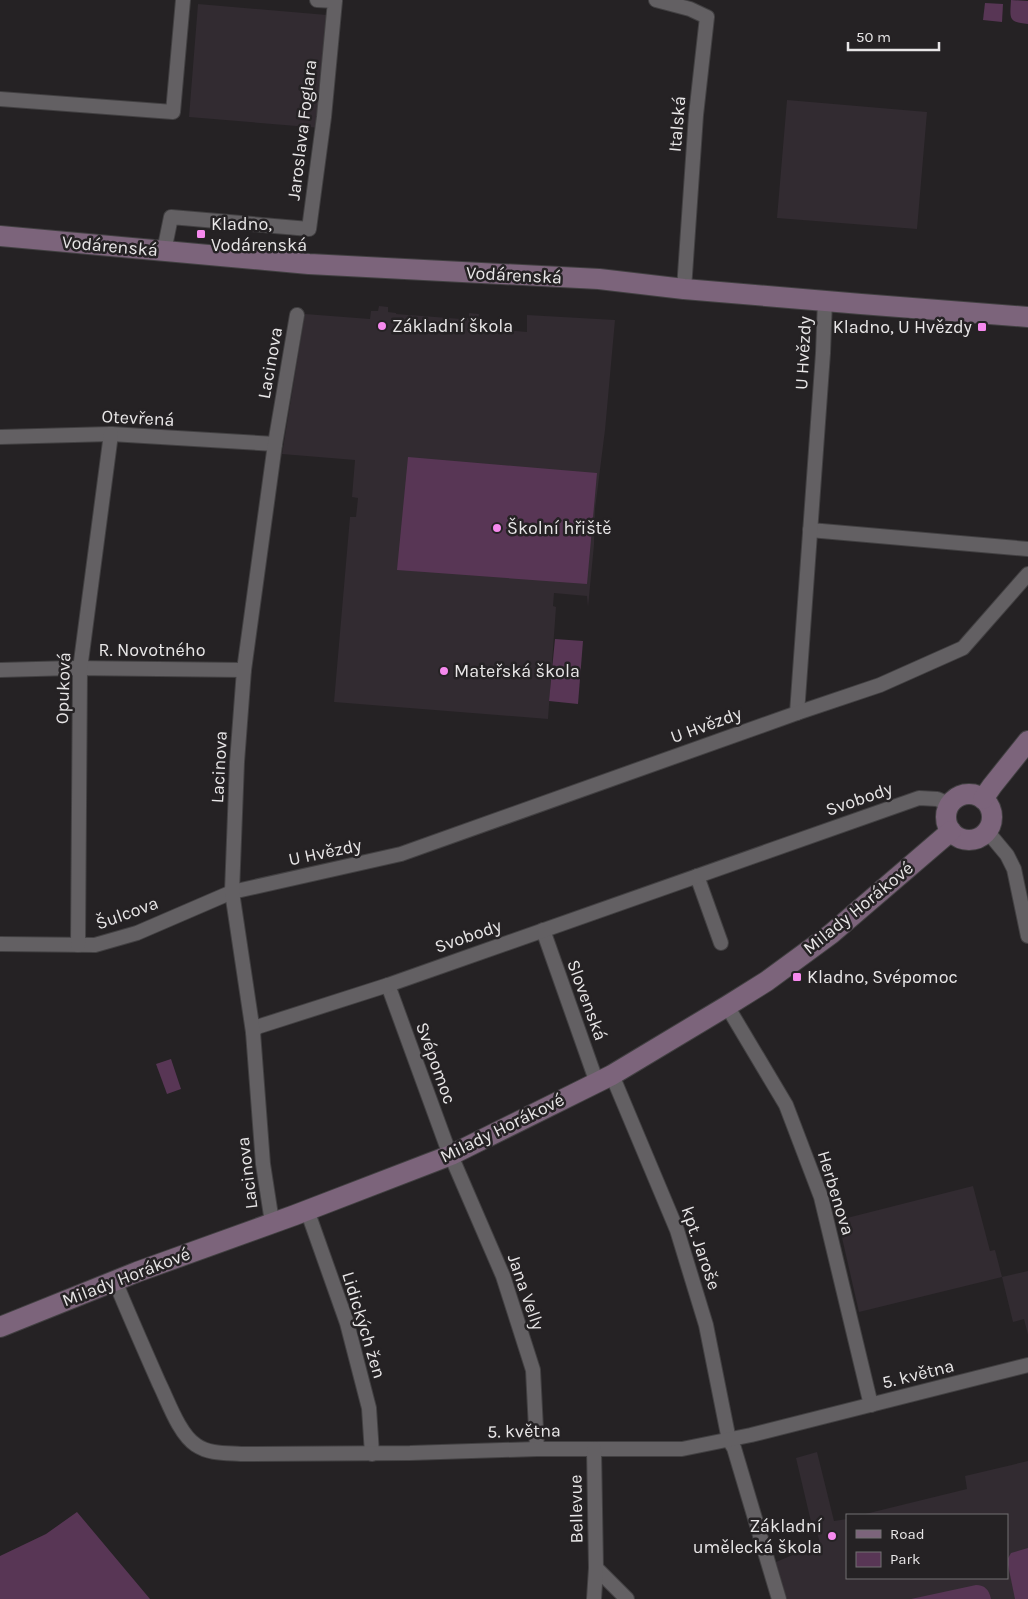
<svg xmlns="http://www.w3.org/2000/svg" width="1028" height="1599" font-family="Karla,sans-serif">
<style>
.built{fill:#322b31}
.green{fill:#583655}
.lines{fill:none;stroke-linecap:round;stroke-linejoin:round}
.street-casing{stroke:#424042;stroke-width:16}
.secondary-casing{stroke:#424042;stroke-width:22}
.street{stroke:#636063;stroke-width:14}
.secondary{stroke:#7c647b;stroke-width:20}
.poi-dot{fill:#f689ee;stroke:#252224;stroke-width:2}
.labels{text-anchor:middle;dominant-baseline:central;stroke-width:5;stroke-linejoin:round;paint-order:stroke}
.street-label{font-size:18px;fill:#e8e6e7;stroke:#252224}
.poi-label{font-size:18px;fill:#e8e6e7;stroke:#252224;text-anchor:start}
</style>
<rect width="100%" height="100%" fill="#252224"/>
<g class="built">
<polygon points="198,4 327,15 329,24 321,128 189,117"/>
<polygon points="787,100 927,112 917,229 777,218"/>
<polygon points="379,306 388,307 388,312 396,313 396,314 461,319 461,318 469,318 469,313 479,314 478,319 486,320 486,328 527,332 527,315 615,320 605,430 595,509 594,545 588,607 587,596 554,593 553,606 556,607 548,719 334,702 350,517 356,517 358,498 352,497 355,460 282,454 305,314 370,319 371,311 378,311"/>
<polygon points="973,1186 990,1251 995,1250 1002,1277 1028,1271 1028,1335 1024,1319 1013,1322 1002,1277 859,1312 840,1229 843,1219"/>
<polygon points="817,1452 834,1521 847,1519 847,1578 1007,1578 1007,1515 861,1515 967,1489 965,1476 1028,1461 1028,1599 787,1599 776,1562 795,1554 821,1547 815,1525 812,1526 796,1458"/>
</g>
<g class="green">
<path d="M 1011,0 L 1028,1 L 1028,24 C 1008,22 1010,19 1011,0 Z"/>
<polygon points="985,3 1003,4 1002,22 983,20"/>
<polygon points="408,457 597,473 587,584 397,570"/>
<polygon points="555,639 583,641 578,704 549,701"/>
<polygon points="171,1059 181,1089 167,1094 156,1064"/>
<polygon points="77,1512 150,1599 0,1599 0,1556 46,1534"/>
<polygon points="1028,1548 1028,1599 1015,1599 1007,1560 1011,1553"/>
<path d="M 976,1585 C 985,1585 989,1590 991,1599 L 911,1599 Z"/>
</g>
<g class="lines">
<defs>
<g id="street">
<polyline points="656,0 690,9 707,17 696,115 684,289"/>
<polyline points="0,99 173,112 183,0"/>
<polyline points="164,251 171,217 309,229 324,117 335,1 317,0"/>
<polyline points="0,437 111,434 275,444"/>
<polyline points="810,530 1028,549"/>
<polyline points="0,670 72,668 244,670"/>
<polyline points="797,713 823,353 825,300"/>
<polyline points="987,831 1007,855 1014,869 1028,936"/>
<polyline points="697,876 721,943"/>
<polyline points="543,930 597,1083"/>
<polyline points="0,944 95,945 137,933 232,892 401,854 797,713 880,685 963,648 1028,574"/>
<polyline points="78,945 80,669 111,434"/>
<polyline points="388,985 446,1144 503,1276 533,1370 537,1449"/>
<polyline points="727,1006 786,1105 821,1197 871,1405"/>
<polyline points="253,1032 257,1027 388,985 919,798 937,799 949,804"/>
<polyline points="612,1075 677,1230 706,1325 729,1440 734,1448 779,1599"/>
<polyline points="307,1210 347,1323 369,1408 372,1454"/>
<polyline points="272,1222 263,1164 253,1032 232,892 237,762 244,670 275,444 297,315"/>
<path d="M 115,1281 C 129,1315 144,1349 159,1383 C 168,1401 179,1434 196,1445 C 209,1454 225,1453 241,1454 L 410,1453 L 537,1449 L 682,1449 L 751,1435 L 1028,1365"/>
<polyline points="596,1568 627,1599"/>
<polyline points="594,1599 596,1568 594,1449"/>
</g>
<g id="secondary">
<polyline points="0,236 309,264 599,279 684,289 861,304 1028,317"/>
<circle cx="969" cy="817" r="23"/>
<polyline points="983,799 992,786 1028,741"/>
<polyline points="0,1327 137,1272 295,1215 451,1155 612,1075 727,1006 767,981 831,934 951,831"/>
</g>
</defs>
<use href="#street" class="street-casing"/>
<use href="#secondary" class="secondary-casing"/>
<use href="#street" class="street"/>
<use href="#secondary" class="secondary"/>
</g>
<g class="poi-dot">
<rect x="196" y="229" width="10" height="10" rx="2.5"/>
<circle cx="382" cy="326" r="5"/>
<rect x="977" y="322" width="10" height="10" rx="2.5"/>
<circle cx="497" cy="528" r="5"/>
<circle cx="444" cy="671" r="5"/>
<rect x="792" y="972" width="10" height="10" rx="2.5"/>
<circle cx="832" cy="1536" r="5"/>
</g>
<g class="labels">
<g class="street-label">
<text transform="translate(677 124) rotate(-85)">Italská</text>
<text transform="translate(302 130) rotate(-83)">Jaroslava Foglara</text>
<text transform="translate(110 246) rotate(5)">Vodárenská</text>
<text transform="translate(514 275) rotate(3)">Vodárenská</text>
<text transform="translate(803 353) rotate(-87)">U Hvězdy</text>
<text transform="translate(270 363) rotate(-80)">Lacinova</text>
<text transform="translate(138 418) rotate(3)">Otevřená</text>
<text x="152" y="650">R. Novotného</text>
<text transform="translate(63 688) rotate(-88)">Opuková</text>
<text transform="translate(706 725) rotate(-20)">U Hvězdy</text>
<text transform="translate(219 767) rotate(-87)">Lacinova</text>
<text transform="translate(859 799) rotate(-19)">Svobody</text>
<text transform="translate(325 852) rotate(-12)">U Hvězdy</text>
<text transform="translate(858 908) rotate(-39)">Milady Horákové</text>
<text transform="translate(127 913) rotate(-20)">Šulcova</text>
<text transform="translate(468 936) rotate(-19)">Svobody</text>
<text transform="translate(587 1000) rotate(70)">Slovenská</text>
<text transform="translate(436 1063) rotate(70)">Svépomoc</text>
<text transform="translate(502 1128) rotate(-26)">Milady Horákové</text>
<text transform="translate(247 1173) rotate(-97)">Lacinova</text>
<text transform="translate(836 1193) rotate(73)">Herbenova</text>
<text transform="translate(701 1248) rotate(71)">kpt. Jaroše</text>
<text transform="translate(126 1277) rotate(-21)">Milady Horákové</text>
<text transform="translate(526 1292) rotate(71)">Jana Velly</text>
<text transform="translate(364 1325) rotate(73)">Lidických žen</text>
<text transform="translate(918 1374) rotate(-14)">5. května</text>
<text transform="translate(524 1431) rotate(-1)">5. května</text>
<text transform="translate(576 1509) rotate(-91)">Bellevue</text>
</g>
<g class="poi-label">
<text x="211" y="224">Kladno,<tspan x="211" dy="21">Vodárenská</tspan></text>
<text x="392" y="326">Základní škola</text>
<text x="972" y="327" text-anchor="end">Kladno, U Hvězdy</text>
<text x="507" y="528">Školní hřiště</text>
<text x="454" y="671">Mateřská škola</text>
<text x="807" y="977">Kladno, Svépomoc</text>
<text x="822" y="1526" text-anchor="end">Základní<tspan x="822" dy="21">umělecká škola</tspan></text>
</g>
</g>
<rect x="846" y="1514" width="162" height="65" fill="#252224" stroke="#737072"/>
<rect x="856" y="1530" width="25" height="8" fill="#7c647b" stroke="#737072"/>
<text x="890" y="1539" font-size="15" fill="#e8e6e7">Road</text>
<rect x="856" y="1552" width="25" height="15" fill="#583655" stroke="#737072"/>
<text x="890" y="1564" font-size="15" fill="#e8e6e7">Park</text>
<path d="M848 42v8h91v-8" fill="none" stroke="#e8e6e7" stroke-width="2.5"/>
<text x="856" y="42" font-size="15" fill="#e8e6e7" stroke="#252224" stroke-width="4" paint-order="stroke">50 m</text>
</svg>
